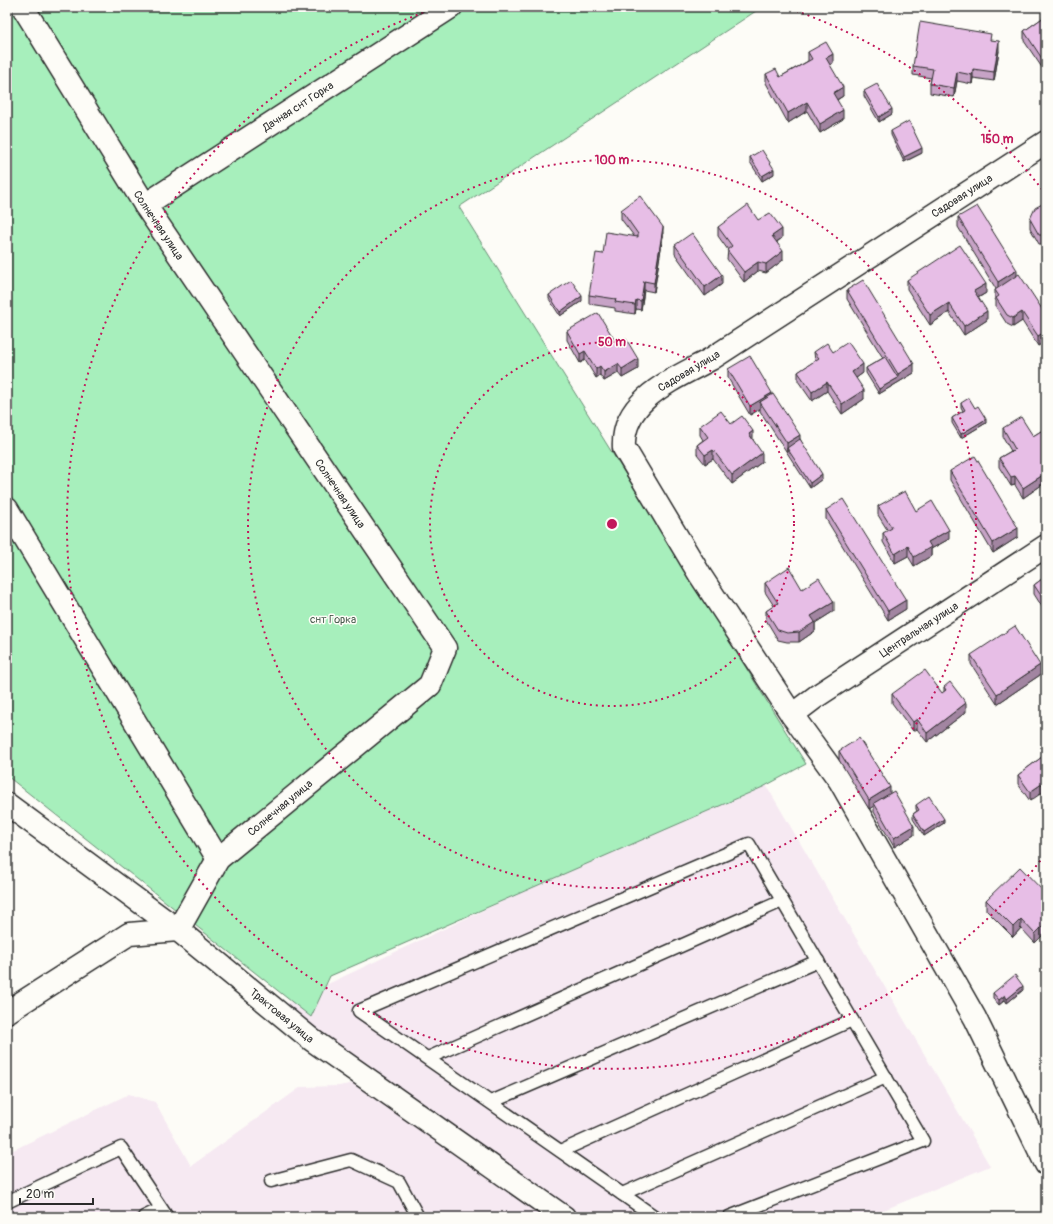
<svg xmlns="http://www.w3.org/2000/svg" width="1053" height="1224" font-family="Pangolin,sans-serif">
<style>
.built{fill:#f6e9f2}
.green{fill:#a7efbc;stroke:#698d74}
.lines{fill:none;stroke-linecap:round;stroke-linejoin:round}
.service-casing{stroke:#2b2b2b;stroke-width:15}
.minor-casing{stroke:#2b2b2b;stroke-width:25}
.service{stroke:#fdfcf7;stroke-width:12}
.minor{stroke:#fdfcf7;stroke-width:22}
.wall{fill:#c7a3c6;stroke:#2b2b2b}
.shaded-wall{fill:#a285a1;stroke:#2b2b2b}
.building{fill:#e7bee6;stroke:#2b2b2b}
.ring{fill:none;stroke:#c2185b;stroke-width:2;stroke-dasharray:2 4}
.labels{text-anchor:middle;dominant-baseline:central;stroke-width:3;stroke-linejoin:round;paint-order:stroke}
.street-label{font-size:11px;fill:#2b2b2b;stroke:#fdfcf7}
.park-label{font-size:11px;fill:#4a5c4f;stroke:#fdfcf7}
.centre{fill:#c2185b;stroke:#fdfcf7;stroke-width:2}
.ring-label{font-size:12px;text-anchor:middle;font-weight:bold;fill:#c2185b;stroke:#fdfcf7;stroke-width:3;stroke-linejoin:round;paint-order:stroke}
</style>
<rect width="100%" height="100%" fill="#fdfcf7"/>
<filter id="ink" filterUnits="userSpaceOnUse"><feTurbulence type="fractalNoise" baseFrequency=".025" numOctaves="2"/><feDisplacementMap in="SourceGraphic" scale="8" xChannelSelector="R" yChannelSelector="G"/><feConvolveMatrix kernelMatrix="1 2 1 2 8 2 1 2 1" color-interpolation-filters="sRGB"/></filter>
<g filter="url(#ink)">
<polygon class="built" points="762,778 990,1166 867,1217 7,1217 7,1153 129,1094 155,1102 191,1166 301,1087 339,1086 369,1080 275,1009"/>
<polygon class="green" points="7,7 762,7 459,207 806,764 763,787 330,976 311,1017 7,776"/>
<g class="lines">
<defs>
<g id="service">
<polyline points="428,1058 782,901"/>
<polyline points="491,1102 818,961"/>
<polyline points="561,1151 852,1020"/>
<polyline points="271,1181 351,1160 399,1182 418,1217"/>
<polyline points="622,1194 886,1077"/>
<polyline points="7,1202 121,1148 167,1217"/>
<polyline points="144,1217 161,1209"/>
<polyline points="655,1217 359,1011 749,844 923,1141 729,1217"/>
</g>
<g id="minor">
<path id="s1" d="M 23,7 L 145,205 L 445,648 L 430,685 L 218,859 L 178,930"/>
<path d="M 1046,142 L 711,359 C 675,379 621,399 624,448 L 700,575 L 792,715 L 840,781 L 975,1018 L 1046,1164"/>
<path id="s2" d="M 145,205 L 451,7"/>
<polyline points="7,509 218,859"/>
<path id="s3" d="M 792,715 L 817,696 L 1046,546"/>
<path id="s4" d="M 7,804 L 178,930 L 312,1040 L 564,1217"/>
<polyline points="7,1012 129,934 178,930"/>
</g>
</defs>
<use href="#service" class="service-casing"/>
<use href="#minor" class="minor-casing"/>
<use href="#service" class="service"/>
<use href="#minor" class="minor"/>
</g>
<g class="wall">
<polygon points="1044,17 1043,69 1024,41 1024,31"/>
<polygon points="991,40 999,51 994,81 973,78 972,84 957,81 954,97 930,93 930,84 931,78 913,75 913,66"/>
<polygon points="808,52 833,63 830,65 843,96 837,100 843,119 820,133 807,111 788,123 766,83 766,74 780,77 808,61"/>
<polygon points="864,91 892,114 879,122 864,96"/>
<polygon points="891,131 922,153 904,162 891,135"/>
<polygon points="750,157 774,174 762,181 750,162"/>
<polygon points="1046,197 1046,244 1039,244 1030,228 1030,219 1044,203"/>
<polygon points="621,210 663,236 654,292 644,290 641,310 636,309 635,314 615,311 615,308 589,304 589,295 603,254 634,236 621,219"/>
<polygon points="958,217 1017,275 1046,315 1046,341 1038,346 1022,321 1013,327 1007,324 996,307 996,301 995,299 995,290 996,289 958,227"/>
<polygon points="758,220 782,238 777,242 783,260 766,273 758,271 744,282 727,259 728,250 718,236 718,227"/>
<polygon points="675,245 722,284 705,296 675,254"/>
<polygon points="907,280 986,293 978,298 987,320 964,335 949,312 930,325 907,289"/>
<polygon points="847,290 914,373 879,394 866,373 866,368 883,358 847,299"/>
<polygon points="549,295 582,301 560,316 549,299"/>
<polygon points="567,331 617,344 638,369 622,378 618,373 604,381 600,375 596,378 585,360 580,363 567,340"/>
<polygon points="814,352 833,352 863,373 856,378 864,399 842,414 827,391 812,401 798,381 798,372 815,361"/>
<polygon points="728,369 772,395 800,439 822,479 810,488 760,411 760,409 750,415 728,378"/>
<polygon points="961,403 975,408 986,423 961,438 952,423 952,418 963,411 961,407"/>
<polygon points="731,424 753,440 762,462 732,484 713,459 705,464 697,454 697,445 703,440 700,435 700,426"/>
<polygon points="1003,428 1033,436 1046,428 1046,482 1023,498 1015,485 1011,486 999,467 999,458 1011,451 1003,437"/>
<polygon points="950,471 1018,537 993,553 950,480"/>
<polygon points="878,506 916,511 949,539 931,549 931,556 914,566 908,556 895,563 883,542 883,533 888,531 878,515"/>
<polygon points="826,510 906,609 888,620 826,519"/>
<polygon points="1046,576 1046,613 1034,594 1034,585"/>
<polygon points="765,583 802,589 834,611 815,623 815,631 799,642 787,642 778,640 766,620 766,611 774,606 765,592"/>
<polygon points="971,655 1040,675 997,704 971,664"/>
<polygon points="944,687 966,712 927,742 917,729 913,731 892,703 892,694 942,693 944,692"/>
<polygon points="839,751 890,793 914,835 894,847 874,812 874,806 869,809 839,760"/>
<polygon points="1046,754 1030,801 1018,784 1018,775"/>
<polygon points="916,805 944,823 924,836 913,819 913,814 917,811 916,809"/>
<polygon points="1046,894 1035,943 1021,928 1013,937 986,910 986,900"/>
<polygon points="1023,990 1007,1003 1005,1000 999,1005 993,998 993,993"/>
</g>
<g class="shaded-wall">
<polygon points="999,41 999,51 994,81 994,72"/>
<polygon points="833,54 833,63 826,67 826,58"/>
<polygon points="1046,58 1046,67 1043,69 1043,60"/>
<polygon points="973,69 973,78 972,84 972,75"/>
<polygon points="957,72 957,81 954,97 954,88"/>
<polygon points="843,87 843,96 833,102 833,93"/>
<polygon points="807,102 807,111 788,123 788,113"/>
<polygon points="892,109 892,114 879,122 879,117"/>
<polygon points="843,110 843,119 820,133 820,124"/>
<polygon points="922,148 922,153 904,162 904,157"/>
<polygon points="774,169 774,174 762,181 762,176"/>
<polygon points="663,227 663,236 654,292 654,283"/>
<polygon points="782,229 782,238 772,245 772,236"/>
<polygon points="783,251 783,260 766,273 766,264"/>
<polygon points="758,262 758,271 744,282 744,272"/>
<polygon points="1017,270 1017,279 998,291 998,282"/>
<polygon points="722,275 722,284 705,296 705,287"/>
<polygon points="644,281 644,290 641,310 641,301"/>
<polygon points="986,284 986,293 974,300 974,291"/>
<polygon points="582,296 582,301 560,316 560,312"/>
<polygon points="636,300 636,309 635,314 635,305"/>
<polygon points="949,303 949,312 930,325 930,315"/>
<polygon points="987,311 987,320 964,335 964,326"/>
<polygon points="1022,312 1022,321 1013,327 1013,318"/>
<polygon points="1046,331 1046,341 1038,346 1038,336"/>
<polygon points="585,351 585,360 580,363 580,354"/>
<polygon points="638,359 638,369 622,378 622,369"/>
<polygon points="618,364 618,373 604,381 604,372"/>
<polygon points="863,364 863,373 852,381 852,372"/>
<polygon points="914,364 914,373 879,394 879,389 898,378 898,374"/>
<polygon points="600,366 600,375 596,378 596,369"/>
<polygon points="827,382 827,391 812,401 812,392"/>
<polygon points="864,390 864,399 842,414 842,404"/>
<polygon points="772,393 772,402 760,402 760,409 750,415 750,406"/>
<polygon points="986,419 986,423 961,438 961,434"/>
<polygon points="753,431 753,440 749,434"/>
<polygon points="800,435 800,444 787,448 787,452 787,443"/>
<polygon points="713,450 713,459 705,464 705,455"/>
<polygon points="762,453 762,462 732,484 732,475"/>
<polygon points="1046,473 1046,482 1023,498 1023,488"/>
<polygon points="822,474 822,479 810,488 810,483"/>
<polygon points="1015,476 1015,485 1011,486 1011,477"/>
<polygon points="1018,528 1018,537 993,553 993,543"/>
<polygon points="949,530 949,539 931,549 931,556 914,566 914,557 928,542"/>
<polygon points="908,546 908,556 895,563 895,554"/>
<polygon points="906,600 906,609 888,620 888,611"/>
<polygon points="834,602 834,611 815,623 815,631 799,642 799,632 811,616"/>
<polygon points="1040,665 1040,675 997,704 997,694"/>
<polygon points="966,703 966,712 927,742 927,733"/>
<polygon points="917,719 917,729 913,731 913,722"/>
<polygon points="1046,781 1046,790 1030,801 1030,792"/>
<polygon points="890,787 890,797 874,803 874,806 869,809 869,800"/>
<polygon points="944,819 944,823 924,836 924,832"/>
<polygon points="914,826 914,835 894,847 894,838"/>
<polygon points="1021,919 1021,928 1013,937 1013,927"/>
<polygon points="1046,923 1046,932 1035,943 1035,934"/>
<polygon points="1023,986 1023,990 1007,1003 1007,999"/>
<polygon points="1005,995 1005,1000 999,1005 999,1000"/>
</g>
<g class="building">
<polygon points="1044,17 1046,20 1046,58 1043,60 1024,31"/>
<polygon points="920,22 991,34 990,40 999,41 994,72 973,69 972,75 957,72 954,88 930,84 933,69 913,66"/>
<polygon points="826,42 833,54 826,58 843,87 833,93 843,110 820,124 807,102 788,113 766,74 776,69 780,77 812,59 808,52"/>
<polygon points="877,84 892,109 879,117 864,91"/>
<polygon points="909,121 922,148 904,157 891,131"/>
<polygon points="762,150 774,169 762,176 750,157"/>
<polygon points="640,196 663,227 654,283 644,281 641,301 636,300 635,305 615,302 616,299 589,295 596,253 603,254 606,232 638,237 638,234 621,210"/>
<polygon points="1046,197 1046,235 1039,235 1030,219 1035,208 1044,203"/>
<polygon points="748,205 758,220 770,213 782,229 772,236 783,251 766,264 758,262 744,272 727,250 732,246 718,227"/>
<polygon points="977,206 1017,270 998,282 958,217"/>
<polygon points="692,233 722,275 705,287 675,245"/>
<polygon points="960,245 986,284 974,291 987,311 964,326 949,303 930,315 907,280"/>
<polygon points="1019,274 1046,315 1046,331 1038,336 1022,312 1013,318 1007,315 996,298 999,296 995,290"/>
<polygon points="571,280 582,296 560,312 549,295"/>
<polygon points="863,280 914,364 898,374 847,290"/>
<polygon points="598,313 617,344 626,339 638,359 622,369 618,364 604,372 600,366 596,369 585,351 580,354 567,331"/>
<polygon points="848,342 863,364 852,372 864,390 842,404 827,382 812,392 798,372 819,358 814,352 827,343 833,352"/>
<polygon points="750,356 772,393 750,406 728,369"/>
<polygon points="885,357 898,378 879,389 866,368"/>
<polygon points="773,394 800,435 787,443 760,402"/>
<polygon points="969,398 975,408 978,406 986,419 961,434 952,418 965,410 961,403"/>
<polygon points="721,411 731,424 742,416 753,431 749,434 762,453 732,475 713,450 705,455 697,445 708,437 700,426"/>
<polygon points="1021,417 1033,436 1046,428 1046,473 1023,488 1015,476 1011,477 999,458 1015,449 1003,428"/>
<polygon points="800,439 822,474 810,483 787,448"/>
<polygon points="975,456 1018,528 993,543 950,471"/>
<polygon points="905,491 916,511 932,501 949,530 928,542 931,547 914,557 908,546 895,554 883,533 892,528 878,506"/>
<polygon points="843,499 906,600 888,611 826,510"/>
<polygon points="789,567 802,589 819,578 834,602 811,616 815,622 799,632 787,633 778,630 766,611 778,603 765,583"/>
<polygon points="1046,576 1046,603 1034,585"/>
<polygon points="1015,626 1040,665 997,694 971,655"/>
<polygon points="925,670 942,693 946,690 944,687 950,682 966,703 927,733 917,719 913,722 892,694"/>
<polygon points="859,738 890,787 869,800 839,751"/>
<polygon points="1046,754 1046,781 1030,792 1018,775"/>
<polygon points="894,791 914,826 894,838 874,803"/>
<polygon points="929,796 944,819 924,832 913,814 919,810 916,805"/>
<polygon points="1020,867 1046,894 1046,923 1035,934 1021,919 1013,927 986,900"/>
<polygon points="1015,975 1023,986 1007,999 1005,995 999,1000 993,993"/>
</g>
</g>
<g class="ring">
<circle cx="612" cy="524" r="182"/>
<circle cx="612" cy="524" r="364"/>
<path d="M1044 856A545 545 0 1 1 439 7M785 7A545 545 0 0 1 1044 192"/>
</g>
<g class="labels">
<g class="street-label">
<text stroke="none"><textPath href="#s2" startOffset="182">Дачная снт Горка</textPath></text>
<text transform="translate(962 196) rotate(-33)">Садовая улица</text>
<text stroke="none"><textPath href="#s1" startOffset="257">Солнечная улица</textPath></text>
<text transform="translate(689 371) rotate(-31)">Садовая улица</text>
<text stroke="none"><textPath href="#s1" startOffset="581">Солнечная улица</textPath></text>
<text stroke="none"><textPath href="#s3" startOffset="153">Центральная улица</textPath></text>
<text transform="translate(280 808) rotate(-40)">Солнечная улица</text>
<text stroke="none"><textPath href="#s4" startOffset="347">Трактовая улица</textPath></text>
</g>
<g class="park-label">
<text x="333" y="619">снт Горка</text>
</g>
</g>
<circle cx="612" cy="524" r="6" class="centre"/>
<g class="ring-label">
<text x="997" y="143">150 m</text>
<text x="612" y="164">100 m</text>
<text x="612" y="346">50 m</text>
</g>
<rect width="1053" height="1224" fill="none" stroke="#fdfcf7" stroke-width="24"/>
<rect x="12" y="12" width="1029" height="1200" fill="none" stroke="#2b2b2b" stroke-width="1.5" filter="url(#ink)"/>
<path d="M20 1198v6h73v-6" fill="none" stroke="#2b2b2b" stroke-width="2"/>
<text x="26" y="1198" font-size="12" fill="#2b2b2b" stroke="#fdfcf7" stroke-width="3" paint-order="stroke">20 m</text>
</svg>
